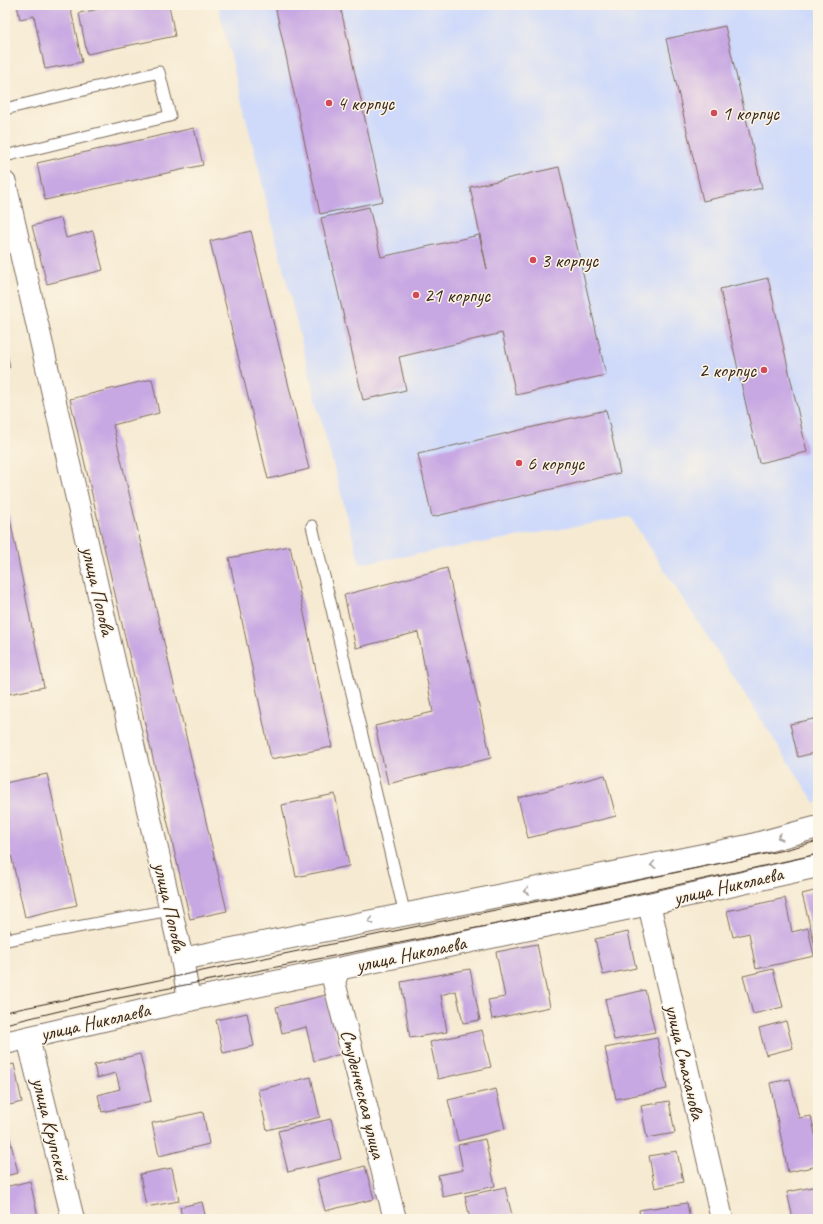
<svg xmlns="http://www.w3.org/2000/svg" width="823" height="1224" font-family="Caveat,sans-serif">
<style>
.built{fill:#cfdafa}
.building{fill:#c8a8e3}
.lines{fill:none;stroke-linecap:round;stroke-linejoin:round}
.service-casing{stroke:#7c6d5d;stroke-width:13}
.minor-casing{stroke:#7c6d5d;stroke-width:24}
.tertiary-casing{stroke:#7c6d5d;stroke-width:24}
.service{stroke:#fff;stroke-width:11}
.minor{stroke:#fff;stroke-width:22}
.tertiary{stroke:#fff;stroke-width:22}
.tram{stroke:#3b2a1e;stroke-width:1}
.oneway{stroke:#a79f9a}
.poi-dot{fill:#d1495b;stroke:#fcf5e5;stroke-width:1.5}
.labels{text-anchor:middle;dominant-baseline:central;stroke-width:3;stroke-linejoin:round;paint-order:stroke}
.poi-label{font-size:20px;fill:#3b2a1e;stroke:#fcf5e5;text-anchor:start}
.street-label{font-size:20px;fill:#3b2a1e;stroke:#fcf5e5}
</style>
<rect width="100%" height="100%" fill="#fcf5e5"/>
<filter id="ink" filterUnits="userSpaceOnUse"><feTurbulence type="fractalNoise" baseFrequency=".025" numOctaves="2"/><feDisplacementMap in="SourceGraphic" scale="8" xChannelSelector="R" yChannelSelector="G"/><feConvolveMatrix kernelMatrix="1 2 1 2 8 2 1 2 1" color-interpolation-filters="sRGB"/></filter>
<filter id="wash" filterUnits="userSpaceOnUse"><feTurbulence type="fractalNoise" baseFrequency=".012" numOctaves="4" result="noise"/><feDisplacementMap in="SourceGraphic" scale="16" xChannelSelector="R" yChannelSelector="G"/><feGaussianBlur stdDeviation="0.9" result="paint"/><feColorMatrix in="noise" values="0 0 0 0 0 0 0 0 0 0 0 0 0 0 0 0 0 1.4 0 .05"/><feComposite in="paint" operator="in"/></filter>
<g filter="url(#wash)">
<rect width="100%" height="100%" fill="#f6ead2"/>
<polygon class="built" points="218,5 818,5 818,802 815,803 630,517 360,564 317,405"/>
<g id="blocks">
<g class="building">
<polygon points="17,5 70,5 82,62 45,69 34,16 20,19"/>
<polygon points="119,5 169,5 175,36 87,54 79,13"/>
<polygon points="275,5 340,5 383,201 320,214"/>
<polygon points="725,26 762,188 703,201 666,39"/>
<polygon points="194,128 203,165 45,200 37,163"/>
<polygon points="559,167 606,375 516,395 502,333 399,357 406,390 363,400 321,218 369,207 381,257 479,235 487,269 470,187"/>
<polygon points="61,218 66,238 93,231 103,270 47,284 32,226"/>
<polygon points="251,231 309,469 268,479 210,241"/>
<polygon points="768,278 807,452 759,463 720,289"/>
<polygon points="5,344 10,367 5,370"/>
<polygon points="152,379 159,413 113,425 227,911 190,919 70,399"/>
<polygon points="606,410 620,473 432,517 418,454"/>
<polygon points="9,514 44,687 9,694 5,677 5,515"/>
<polygon points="290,546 332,747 271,759 229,558"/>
<polygon points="447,568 491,758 388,784 375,726 433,712 418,632 356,648 344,595"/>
<polygon points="818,718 818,752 798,757 790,724"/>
<polygon points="47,774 77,905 25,917 5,828 5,783"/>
<polygon points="605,775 616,816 528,838 518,798"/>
<polygon points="335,794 349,866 296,877 282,805"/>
<polygon points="818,890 818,954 817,954 802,894"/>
<polygon points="785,898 792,932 808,928 814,956 756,969 749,933 733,937 727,911"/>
<polygon points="628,932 636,968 603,975 595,939"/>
<polygon points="537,944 550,1007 492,1019 488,1000 505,997 496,952"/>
<polygon points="470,969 480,1020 463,1023 456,991 441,995 447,1032 410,1038 401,982"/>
<polygon points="773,969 783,1007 753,1014 743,976"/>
<polygon points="645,990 655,1032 614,1040 605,999"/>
<polygon points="326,995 341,1054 314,1061 306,1027 282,1033 276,1007"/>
<polygon points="247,1013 254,1046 223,1053 216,1020"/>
<polygon points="786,1021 793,1048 766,1055 759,1028"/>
<polygon points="482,1030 491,1067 438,1079 430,1042"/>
<polygon points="657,1038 667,1089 616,1099 605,1048"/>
<polygon points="140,1054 151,1101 102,1112 98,1095 120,1089 116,1073 97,1078 94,1065"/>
<polygon points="14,1064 22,1102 5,1106 5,1066"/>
<polygon points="311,1077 320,1117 267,1130 258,1090"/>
<polygon points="790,1079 799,1118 811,1116 818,1147 818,1166 788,1172 770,1083"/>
<polygon points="496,1089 505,1129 458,1141 448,1100"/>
<polygon points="669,1101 675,1133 647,1138 641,1106"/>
<polygon points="203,1112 209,1144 159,1156 152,1123"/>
<polygon points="331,1119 341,1159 288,1172 278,1131"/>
<polygon points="9,1135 18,1173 5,1176 5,1136"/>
<polygon points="485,1139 495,1186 443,1197 438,1175 463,1170 458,1145"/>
<polygon points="677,1151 683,1182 655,1188 649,1156"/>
<polygon points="365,1166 374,1199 325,1211 317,1179"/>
<polygon points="172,1168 179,1201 146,1207 140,1174"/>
<polygon points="30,1181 38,1217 29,1219 8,1219 5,1207 5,1187"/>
<polygon points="818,1186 818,1219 793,1219 787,1192"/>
<polygon points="505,1187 513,1219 470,1219 465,1196"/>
<polygon points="202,1202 206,1219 182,1219 180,1207"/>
<polygon points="687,1203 690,1219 640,1219 639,1210"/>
</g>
</g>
</g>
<g filter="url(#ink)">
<use href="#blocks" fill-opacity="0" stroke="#7c6d5d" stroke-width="1"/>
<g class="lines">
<defs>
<g id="service">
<polyline points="5,109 159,72 170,116 5,156"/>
<polyline points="312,526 405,915"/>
<polyline points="5,934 6,940 170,910"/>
</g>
<g id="minor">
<polyline points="5,183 182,959"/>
<polyline points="649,904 722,1219"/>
<polyline points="339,969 334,982 395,1219"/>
<polyline points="28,1038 73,1219"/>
<polyline points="5,1043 189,1000"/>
</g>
<polyline id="tertiary" points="818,827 748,846 182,959 189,1000 649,904 818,866"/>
</defs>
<use href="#service" class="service-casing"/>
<use href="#minor" class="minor-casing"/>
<use href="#tertiary" class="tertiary-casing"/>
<use href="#service" class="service"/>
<use href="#minor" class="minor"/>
<use href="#tertiary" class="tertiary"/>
<g class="tram">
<polyline points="5,1012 784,850 818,841"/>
<polyline points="5,1024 93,1003 522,919 818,854"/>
</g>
</g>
<defs><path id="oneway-chevron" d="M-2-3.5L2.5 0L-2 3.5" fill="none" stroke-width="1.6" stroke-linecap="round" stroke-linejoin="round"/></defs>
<g class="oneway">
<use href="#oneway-chevron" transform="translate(780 837) rotate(165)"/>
<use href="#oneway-chevron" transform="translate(653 865) rotate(169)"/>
<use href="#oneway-chevron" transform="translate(526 891) rotate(169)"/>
<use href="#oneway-chevron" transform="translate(371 921) rotate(169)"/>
</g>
</g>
<g class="poi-dot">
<circle cx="329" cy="103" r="4"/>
<circle cx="714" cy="113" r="4"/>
<circle cx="533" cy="260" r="4"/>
<circle cx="416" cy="295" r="4"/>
<circle cx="764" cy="370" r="4"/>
<circle cx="519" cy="463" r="4"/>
</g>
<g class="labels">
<g class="poi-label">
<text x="337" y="103">4 корпус</text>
<text x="722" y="113">1 корпус</text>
<text x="541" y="260">3 корпус</text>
<text x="424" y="295">21 корпус</text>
<text x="756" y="370" text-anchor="end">2 корпус</text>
<text x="527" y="463">6 корпус</text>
</g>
<g class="street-label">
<text transform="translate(98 591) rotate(77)">улица Попова</text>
<text transform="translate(728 886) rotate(-13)">улица Николаева</text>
<text transform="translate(170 907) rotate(77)">улица Попова</text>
<text transform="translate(411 954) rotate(-12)">улица Николаева</text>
<text transform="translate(95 1022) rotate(-13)">улица Николаева</text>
<text transform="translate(685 1062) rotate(77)">улица Стаханова</text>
<text transform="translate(363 1094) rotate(76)">Студенческая улица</text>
<text transform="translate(51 1129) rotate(76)">улица Крупской</text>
</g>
</g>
<rect width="823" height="1224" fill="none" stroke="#fcf5e5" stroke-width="20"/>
</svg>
